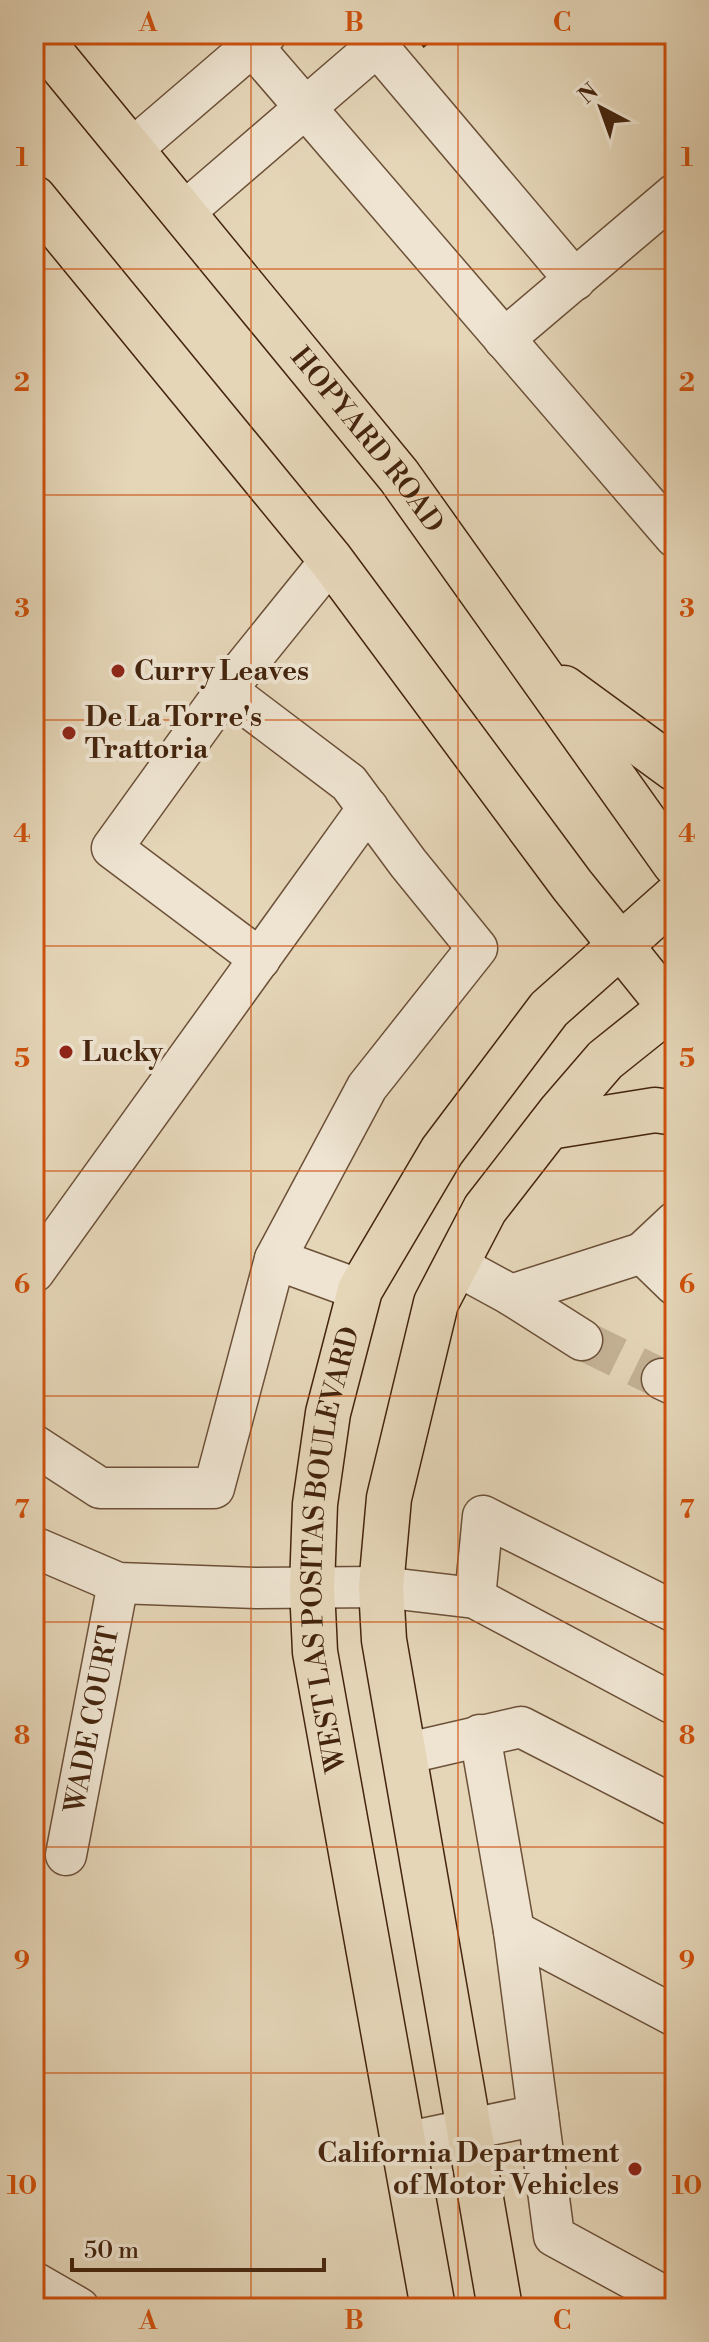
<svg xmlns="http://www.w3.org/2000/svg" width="709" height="2342" font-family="'Libre Bodoni',serif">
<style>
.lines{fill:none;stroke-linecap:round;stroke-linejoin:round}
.minor-tunnel{stroke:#c5b296;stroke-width:40;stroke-dasharray:40 20;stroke-linecap:butt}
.minor-casing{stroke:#6c5038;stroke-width:43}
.major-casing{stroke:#44240d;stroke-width:47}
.path{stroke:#44240d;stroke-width:5;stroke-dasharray:6 4;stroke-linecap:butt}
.minor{stroke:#eee4d1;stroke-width:40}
.major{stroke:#e5d6b8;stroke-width:44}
.grid{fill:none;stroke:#cf510c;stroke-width:2;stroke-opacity:0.55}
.poi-dot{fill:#8f2418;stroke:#eee4d1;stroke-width:3}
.labels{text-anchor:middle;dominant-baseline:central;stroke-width:8;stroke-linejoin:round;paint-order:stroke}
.street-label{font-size:28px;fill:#44240d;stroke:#eee4d1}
.poi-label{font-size:28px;font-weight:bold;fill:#44240d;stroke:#eee4d1;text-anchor:start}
.neatline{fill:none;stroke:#cf510c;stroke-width:3}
.grid-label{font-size:26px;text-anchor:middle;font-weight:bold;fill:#cf510c}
</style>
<rect width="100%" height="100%" fill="#e5d6b8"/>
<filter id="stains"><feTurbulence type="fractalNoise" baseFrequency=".0025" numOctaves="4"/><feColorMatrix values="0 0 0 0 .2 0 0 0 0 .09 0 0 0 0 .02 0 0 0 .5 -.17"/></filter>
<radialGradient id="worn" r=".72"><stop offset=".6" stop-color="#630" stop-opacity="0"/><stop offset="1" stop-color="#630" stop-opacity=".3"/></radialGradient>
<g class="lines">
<polyline class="minor-tunnel" points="582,1340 662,1379"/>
<defs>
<g id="minor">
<polyline points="242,34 675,537"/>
<polyline points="367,34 575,280"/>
<polyline points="131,150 266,34"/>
<polyline points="183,213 377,46"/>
<polyline points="504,339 675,194"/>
<polyline points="260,959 112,848 226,690 331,560"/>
<polyline points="675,1222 642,1253 675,1285"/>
<polyline points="275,1259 360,1290"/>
<polyline points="456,1265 511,1295 642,1253"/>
<polyline points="34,1272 368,808"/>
<polyline points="511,1295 582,1340"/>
<polyline points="662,1379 675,1385"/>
<polyline points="34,1445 100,1488 214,1488 275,1259 367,1087 477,948 408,863 349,783 226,690"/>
<polyline points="34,1547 118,1583 256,1588 381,1587 475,1598 672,1703 675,1697"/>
<polyline points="475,1598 483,1516 675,1612"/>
<polyline points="404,1754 521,1727 675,1806"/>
<path id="s1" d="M 66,1855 L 118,1583"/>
<polyline points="514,1931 675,2016"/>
<polyline points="538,2115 554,2236 675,2302"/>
<polyline points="403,2143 538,2115 514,1931 480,1735"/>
<polyline points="34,2282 79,2308"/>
</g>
<g id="major">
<path id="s2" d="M 36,34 L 399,476 L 675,864"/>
<polyline points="34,198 331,560 572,885 675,1013"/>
<polyline points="564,688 675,769"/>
<polyline points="549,1127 655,1110 675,1113"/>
<path id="s3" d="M 433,2308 L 315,1652 L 312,1587 L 315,1504 L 328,1413 L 360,1290 L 442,1151 L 549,1009 L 675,897"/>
<polyline points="500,2308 384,1640 381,1587 389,1498 436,1303 485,1209 561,1111 605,1060 675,1004"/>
</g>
</defs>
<use href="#minor" class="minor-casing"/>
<use href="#major" class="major-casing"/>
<polyline class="path" points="422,46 432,38"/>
<use href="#minor" class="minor"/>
<use href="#major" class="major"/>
</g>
<path class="grid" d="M 251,34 L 251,2308M 458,34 L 458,2308M 34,269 L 675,269M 34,495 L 675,495M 34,720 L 675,720M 34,946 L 675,946M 34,1171 L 675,1171M 34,1396 L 675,1396M 34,1622 L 675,1622M 34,1847 L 675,1847M 34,2073 L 675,2073"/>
<g class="poi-dot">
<circle cx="118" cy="671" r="8"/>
<circle cx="69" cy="733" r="8"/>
<circle cx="66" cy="1052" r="8"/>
<circle cx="635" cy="2169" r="8"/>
</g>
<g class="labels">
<g class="street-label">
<text stroke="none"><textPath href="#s2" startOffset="524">HOPYARD ROAD</textPath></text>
<text stroke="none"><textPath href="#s3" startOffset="770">WEST LAS POSITAS BOULEVARD</textPath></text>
<text stroke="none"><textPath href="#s1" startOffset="138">WADE COURT</textPath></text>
</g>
<g class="poi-label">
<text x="134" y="671">Curry Leaves</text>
<text x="85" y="717">De La Torre's<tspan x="85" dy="32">Trattoria</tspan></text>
<text x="82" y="1052">Lucky</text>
<text x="619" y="2153" text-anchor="end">California Department<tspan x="619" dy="32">of Motor Vehicles</tspan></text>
</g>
</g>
<rect width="709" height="2342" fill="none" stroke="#e5d6b8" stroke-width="88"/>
<g transform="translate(601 108) rotate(319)" stroke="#eee4d1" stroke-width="6" paint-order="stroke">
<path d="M0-6L14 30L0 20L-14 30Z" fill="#44240d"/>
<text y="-12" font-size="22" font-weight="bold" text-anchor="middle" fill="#44240d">N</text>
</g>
<path d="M72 2258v12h252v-12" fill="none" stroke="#44240d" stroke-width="4"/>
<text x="84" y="2258" font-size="24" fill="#44240d" stroke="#eee4d1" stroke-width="6" paint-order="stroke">50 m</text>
<rect x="44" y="44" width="621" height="2254" class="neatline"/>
<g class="grid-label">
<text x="148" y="31">A</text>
<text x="354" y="31">B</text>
<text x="562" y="31">C</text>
<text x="22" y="166">1</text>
<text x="687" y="166">1</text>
<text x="22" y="391">2</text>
<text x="687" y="391">2</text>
<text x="22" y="617">3</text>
<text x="687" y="617">3</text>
<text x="22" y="842">4</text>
<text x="687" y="842">4</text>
<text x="22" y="1067">5</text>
<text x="687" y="1067">5</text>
<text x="22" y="1293">6</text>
<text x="687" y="1293">6</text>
<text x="22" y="1518">7</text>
<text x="687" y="1518">7</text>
<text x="22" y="1744">8</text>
<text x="687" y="1744">8</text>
<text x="22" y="1969">9</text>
<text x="687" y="1969">9</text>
<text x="22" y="2194">10</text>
<text x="687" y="2194">10</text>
<text x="148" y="2329">A</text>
<text x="354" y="2329">B</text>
<text x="562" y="2329">C</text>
</g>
<rect width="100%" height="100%" filter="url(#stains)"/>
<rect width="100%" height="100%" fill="url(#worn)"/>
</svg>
